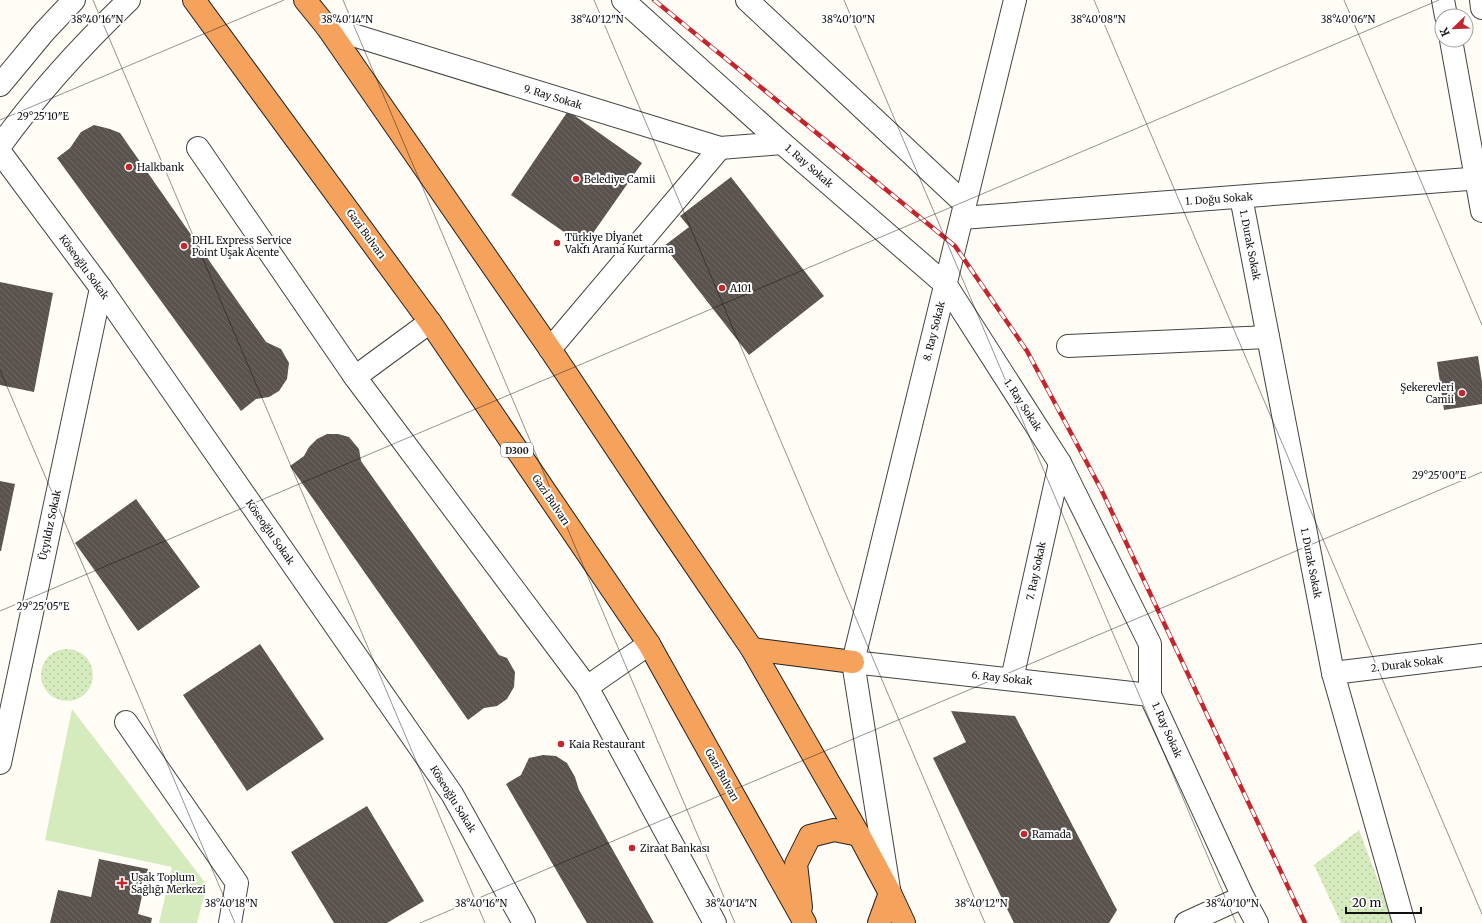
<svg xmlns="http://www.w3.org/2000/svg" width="1482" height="923" font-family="Merriweather,serif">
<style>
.grass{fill:#d5ebbd}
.park{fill:url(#park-dots)}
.building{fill:url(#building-back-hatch)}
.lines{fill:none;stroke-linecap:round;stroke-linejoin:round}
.minor-casing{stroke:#444;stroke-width:24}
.highway-casing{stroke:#222;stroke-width:24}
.minor{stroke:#fff;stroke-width:22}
.highway{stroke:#f5a25d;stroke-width:22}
.rail-casing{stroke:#c4262e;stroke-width:4.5}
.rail{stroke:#fff;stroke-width:3;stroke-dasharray:9;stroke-linecap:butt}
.ticks{fill:none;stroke:#111;stroke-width:1;stroke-opacity:0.45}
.poi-dot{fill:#c4262e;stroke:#fff;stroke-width:1.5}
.labels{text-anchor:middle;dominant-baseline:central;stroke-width:4;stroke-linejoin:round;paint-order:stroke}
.shield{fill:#fff;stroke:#585858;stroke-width:1}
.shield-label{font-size:9px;font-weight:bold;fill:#111}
.street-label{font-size:10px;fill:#111;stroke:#fff}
.poi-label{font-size:10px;fill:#111;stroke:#fff;text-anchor:start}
.ticks-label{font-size:10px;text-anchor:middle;fill:#111;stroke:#fff;stroke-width:4;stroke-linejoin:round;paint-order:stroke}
</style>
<defs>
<pattern id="park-dots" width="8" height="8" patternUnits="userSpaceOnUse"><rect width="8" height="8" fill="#d5ebbd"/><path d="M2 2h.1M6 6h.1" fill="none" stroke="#b6c8a1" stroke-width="1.8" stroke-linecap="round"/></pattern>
<pattern id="building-back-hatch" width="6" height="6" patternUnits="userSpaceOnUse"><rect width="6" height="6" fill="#5a524d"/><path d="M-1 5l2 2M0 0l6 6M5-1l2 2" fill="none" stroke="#6d6662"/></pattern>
</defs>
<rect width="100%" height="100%" fill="#fffdf5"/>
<polygon class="grass" points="72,709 207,885 197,923 159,923 172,867 45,840"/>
<g class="park">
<circle cx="67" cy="675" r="26"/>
<polygon points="1359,830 1394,923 1341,923 1314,865"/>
</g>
<g class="building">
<polygon points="568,111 642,163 584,246 511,195"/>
<polygon points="94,125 110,129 120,133 266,342 281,349 289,363 287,379 279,391 269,397 256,399 241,411 57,158 70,148 81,132"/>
<polygon points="731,177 824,296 749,355 664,246 689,227 680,216"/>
<polygon points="0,282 53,293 34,392 0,385"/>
<polygon points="1478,356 1482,382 1482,404 1444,410 1437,362"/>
<polygon points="327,434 338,434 349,437 359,449 361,461 499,655 507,658 515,672 514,687 507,699 497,706 484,708 468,720 290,466 304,456 309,447 317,439"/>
<polygon points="0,481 15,484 1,551 0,551"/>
<polygon points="136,499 200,587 138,631 75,543"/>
<polygon points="260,644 324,739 247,791 183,695"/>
<polygon points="951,711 1015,716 1117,910 1109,923 1014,923 933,758 966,742"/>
<polygon points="543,755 556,756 567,763 575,777 579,790 654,923 587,923 506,784 521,775 529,758"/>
<polygon points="367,806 424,901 387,923 334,923 291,852"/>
<polygon points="99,859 148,869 138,914 152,918 151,923 50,923 58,890 91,897"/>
</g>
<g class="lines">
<defs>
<g id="minor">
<polyline points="623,0 782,143 946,285 1060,463 1150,644 1150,695 1243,897 1257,923"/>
<polyline points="747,0 965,204"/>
<polyline points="1443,0 1446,16"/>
<polyline points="1481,0 1482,8"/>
<polyline points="327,27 720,148 782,143"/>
<polyline points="1451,40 1482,211"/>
<polyline points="0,85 44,32 74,0"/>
<path d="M 0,146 C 38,93 82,45 129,0"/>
<polyline points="198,148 355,377 587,687 715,923"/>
<polyline points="0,152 101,288 452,794 524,923"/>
<polyline points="1241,197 1333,673 1404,923"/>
<polyline points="962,218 1482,178"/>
<polyline points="1068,346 1268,337"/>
<polyline points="550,349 720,148"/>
<polyline points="355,377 430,322"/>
<polyline points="853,662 1150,695"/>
<polyline points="1333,673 1482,655"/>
<polyline points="1012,679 1060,463"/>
<polyline points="587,687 649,644"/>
<polyline points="126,722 237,883 230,923"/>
<polyline points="0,763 101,288"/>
<polyline points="889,889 853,662 1015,0"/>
<polyline points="1186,923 1243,897"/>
</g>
<g id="highway">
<polyline points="194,0 430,322 649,644 805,923"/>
<polyline points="305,0 327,27 550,349 654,505 752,649 859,835 890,893 904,923"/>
<polyline points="752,649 853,662"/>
<polyline points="801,907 796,864 810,836 834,830 859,835"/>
<polyline points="879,923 890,893"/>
</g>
</defs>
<use href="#minor" class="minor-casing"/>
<use href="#highway" class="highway-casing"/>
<use href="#minor" class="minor"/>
<use href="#highway" class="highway"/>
<defs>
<polyline id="rail" points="654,0 955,246 1027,351 1101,489 1305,923"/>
</defs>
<use href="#rail" class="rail-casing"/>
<use href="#rail" class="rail"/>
</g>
<path class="ticks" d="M 93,0 L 485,923M 343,0 L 735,923M 594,0 L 985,923M 844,0 L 1236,923M 1094,0 L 1482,914M 1344,0 L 1482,325M 0,120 L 284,0M 0,370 L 235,923M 0,611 L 1439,0M 420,923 L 1482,472"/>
<g class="poi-dot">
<circle cx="129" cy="167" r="4"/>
<circle cx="576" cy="179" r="4"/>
<circle cx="557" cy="243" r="4"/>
<circle cx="184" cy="246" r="4"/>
<circle cx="722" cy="288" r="4"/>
<circle cx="1462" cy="393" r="4"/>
<circle cx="561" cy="744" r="4"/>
<circle cx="1024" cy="834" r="4"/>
<circle cx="632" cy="848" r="4"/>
<path d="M120 877h4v4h4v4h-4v4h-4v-4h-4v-4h4z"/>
</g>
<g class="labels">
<rect class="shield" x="501" y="443" width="32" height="14" rx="3"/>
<g class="shield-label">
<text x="517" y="450">D300</text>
</g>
<g class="street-label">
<text transform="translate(553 97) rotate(17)">9. Ray Sokak</text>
<text transform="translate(809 166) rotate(41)">1. Ray Sokak</text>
<text transform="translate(1219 199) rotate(-4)">1. Doğu Sokak</text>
<text transform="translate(366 234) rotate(54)">Gazi Bulvarı</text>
<text transform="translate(1250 245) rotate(79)">1. Durak Sokak</text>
<text transform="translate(84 267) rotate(54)">Köseoğlu Sokak</text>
<text transform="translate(934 331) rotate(-76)">8. Ray Sokak</text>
<text transform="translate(1023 405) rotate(57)">1. Ray Sokak</text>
<text transform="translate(551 500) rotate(56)">Gazi Bulvarı</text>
<text transform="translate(50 525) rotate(-78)">Üçyıldız Sokak</text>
<text transform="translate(270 532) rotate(55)">Köseoğlu Sokak</text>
<text transform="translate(1311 563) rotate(79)">1. Durak Sokak</text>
<text transform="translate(1036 571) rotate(-78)">7. Ray Sokak</text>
<text transform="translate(1407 664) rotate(-7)">2. Durak Sokak</text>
<text transform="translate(1002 678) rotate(6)">6. Ray Sokak</text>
<text transform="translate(1167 730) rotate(66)">1. Ray Sokak</text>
<text transform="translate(722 775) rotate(61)">Gazi Bulvarı</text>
<text transform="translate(453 799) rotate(58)">Köseoğlu Sokak</text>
</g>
<g class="poi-label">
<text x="137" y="167">Halkbank</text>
<text x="584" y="179">Belediye Camii</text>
<text x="565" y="237">Türkiye Dİyanet<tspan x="565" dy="12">Vakfı Arama Kurtarma</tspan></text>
<text x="192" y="240">DHL Express Service<tspan x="192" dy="12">Point Uşak Acente</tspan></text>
<text x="730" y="288">A101</text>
<text x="1454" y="387" text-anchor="end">Şekerevleri<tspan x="1454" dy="12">Camii</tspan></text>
<text x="569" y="744">Kaia Restaurant</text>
<text x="1032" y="834">Ramada</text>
<text x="640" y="848">Ziraat Bankası</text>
<text x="131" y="877">Uşak Toplum<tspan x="131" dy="12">Sağlığı Merkezi</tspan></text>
</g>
</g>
<g class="ticks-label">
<text x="97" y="23">38°40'16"N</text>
<text x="347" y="23">38°40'14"N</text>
<text x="597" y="23">38°40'12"N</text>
<text x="848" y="23">38°40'10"N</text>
<text x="1098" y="23">38°40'08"N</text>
<text x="1348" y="23">38°40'06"N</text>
<text x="43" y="120">29°25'10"E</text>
<text x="1439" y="479">29°25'00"E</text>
<text x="43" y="610">29°25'05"E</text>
<text x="231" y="907">38°40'18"N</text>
<text x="481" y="907">38°40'16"N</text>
<text x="731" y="907">38°40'14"N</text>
<text x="981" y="907">38°40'12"N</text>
<text x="1232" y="907">38°40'10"N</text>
</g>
<g transform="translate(1454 28) rotate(247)"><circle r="19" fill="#ffffff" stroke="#a0a0a0"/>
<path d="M0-3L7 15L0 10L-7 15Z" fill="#c4262e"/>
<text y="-6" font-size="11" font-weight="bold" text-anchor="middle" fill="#111111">K</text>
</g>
<path d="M1346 907v6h75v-6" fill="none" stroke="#111111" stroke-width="2"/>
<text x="1352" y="907" font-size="12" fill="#111111" stroke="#ffffff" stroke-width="3" paint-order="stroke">20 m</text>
</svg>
